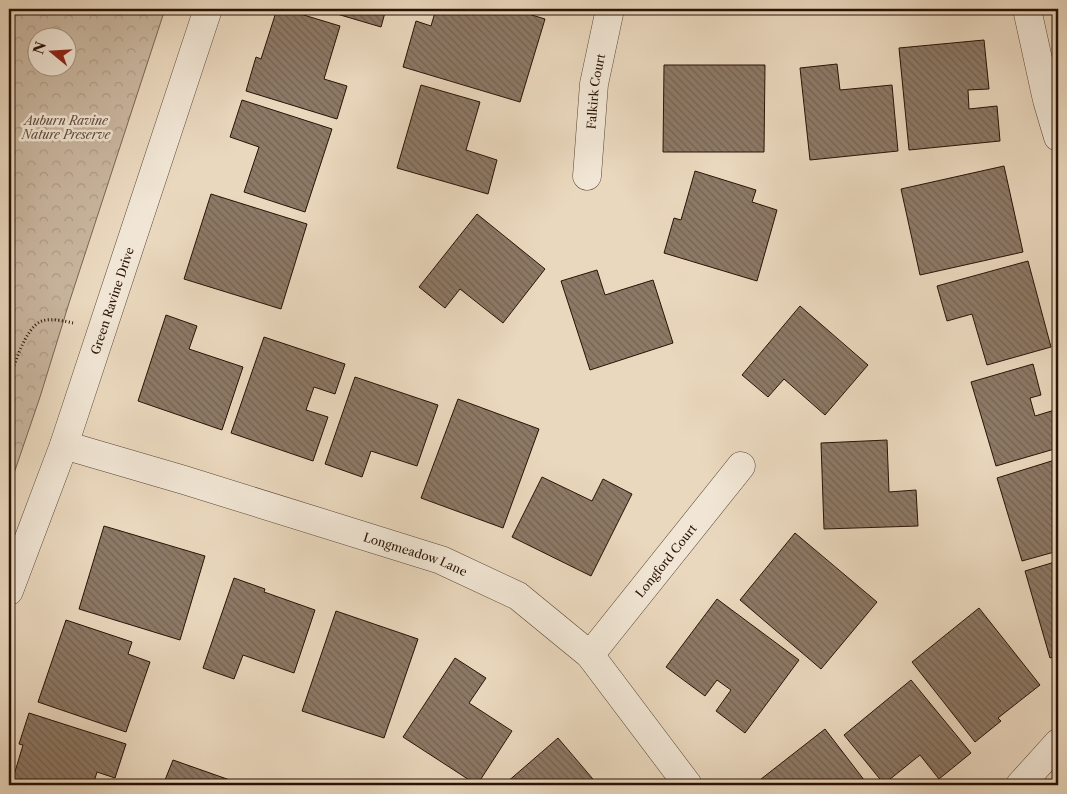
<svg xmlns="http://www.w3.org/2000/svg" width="1067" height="794" font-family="'Libre Caslon Text',serif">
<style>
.forest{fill:url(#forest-crowns);stroke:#796452;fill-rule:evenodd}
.building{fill:url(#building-back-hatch);stroke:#291206}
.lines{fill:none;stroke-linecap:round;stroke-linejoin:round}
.street-casing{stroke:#594434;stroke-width:29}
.path{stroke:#291206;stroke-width:3;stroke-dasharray:1 2.5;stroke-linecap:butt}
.street{stroke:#f1e6d5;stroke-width:28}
.labels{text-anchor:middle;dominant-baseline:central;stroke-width:5;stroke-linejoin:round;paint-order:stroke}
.street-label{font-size:12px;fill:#291206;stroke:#f1e6d5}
.park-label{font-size:12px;font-style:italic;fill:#614b3c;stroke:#f1e6d5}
</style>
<defs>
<pattern id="forest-crowns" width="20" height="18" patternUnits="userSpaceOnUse" patternTransform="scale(1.25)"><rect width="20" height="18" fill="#c9b69f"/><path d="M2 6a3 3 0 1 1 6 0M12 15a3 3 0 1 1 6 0" fill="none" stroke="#ad9b87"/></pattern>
<pattern id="building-back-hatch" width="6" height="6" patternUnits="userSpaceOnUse" patternTransform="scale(1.25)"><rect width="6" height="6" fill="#8d7966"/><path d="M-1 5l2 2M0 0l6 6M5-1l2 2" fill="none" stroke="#736252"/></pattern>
</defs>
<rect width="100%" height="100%" fill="#ead8be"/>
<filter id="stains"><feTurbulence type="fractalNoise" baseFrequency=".004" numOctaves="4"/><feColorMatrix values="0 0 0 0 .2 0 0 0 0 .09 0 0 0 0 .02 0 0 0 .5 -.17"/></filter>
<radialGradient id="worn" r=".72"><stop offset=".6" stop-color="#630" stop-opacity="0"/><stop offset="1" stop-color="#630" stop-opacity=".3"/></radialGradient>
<path class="forest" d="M 9,9 L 165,9 L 69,303 L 40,397 L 9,488 ZM 38,38 L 68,38 L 68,68 L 38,68 Z"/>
<g class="building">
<polygon points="277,9 284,9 340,26 324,79 347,86 337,119 246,91 256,57 261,59"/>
<polygon points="320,9 386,9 381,27"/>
<polygon points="436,9 512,9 545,19 520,102 403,67 416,21 431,26"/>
<polygon points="984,40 989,89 968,90 969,109 997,106 1000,141 909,150 899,48"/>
<polygon points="837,64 840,90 892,85 898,151 810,160 800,68"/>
<polygon points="664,65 765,65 764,152 663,152"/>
<polygon points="421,85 480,102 466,150 497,160 488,194 397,168"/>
<polygon points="242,100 332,129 305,212 244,192 259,147 230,137"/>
<polygon points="1004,166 1023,252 920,275 901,189"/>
<polygon points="695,171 756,190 752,202 777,210 757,281 664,253 674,218 681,220"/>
<polygon points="211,194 307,224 281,309 184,279"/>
<polygon points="477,214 545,269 503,323 460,289 445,308 419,287"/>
<polygon points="1028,261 1051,347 987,365 972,314 947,321 937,286"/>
<polygon points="597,270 605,295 653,280 673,343 590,370 561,281"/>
<polygon points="800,306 868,365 825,415 784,379 768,397 742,375"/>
<polygon points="166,315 197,326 189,349 243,367 222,430 138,401"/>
<polygon points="264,337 345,364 335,394 314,387 306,410 328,417 313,461 231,433"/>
<polygon points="1033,364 1041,395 1030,398 1035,416 1058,409 1058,448 996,466 971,382"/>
<polygon points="355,377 438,405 417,466 371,451 362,477 325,464"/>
<polygon points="458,399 539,429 503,528 421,498"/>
<polygon points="887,440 889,492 916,490 918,526 824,529 821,443"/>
<polygon points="1058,459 1058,551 1022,561 997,478"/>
<polygon points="542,477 592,501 603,479 632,494 591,576 512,537"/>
<polygon points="104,526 205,556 180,640 79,609"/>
<polygon points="795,533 877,602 821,669 740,600"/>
<polygon points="1058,561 1058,655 1050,658 1025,571"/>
<polygon points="234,578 265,589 264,592 315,610 294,673 243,655 234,679 203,668"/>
<polygon points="717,599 799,660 745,733 716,711 731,690 717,680 705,696 666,667"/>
<polygon points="979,608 1040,685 998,718 1001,721 975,742 912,662"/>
<polygon points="336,611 418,639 384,738 302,711"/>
<polygon points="66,620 132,642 128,654 150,662 126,732 38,702"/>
<polygon points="455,658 486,678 469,703 512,731 477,785 403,737"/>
<polygon points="911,680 971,753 939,779 920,755 884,784 844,735"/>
<polygon points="29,713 126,744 115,778 97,772 93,785 11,785 23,745 19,744"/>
<polygon points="825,729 868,785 758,785 756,783"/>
<polygon points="558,738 598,785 507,785 506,783"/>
<polygon points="173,760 244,785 163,785"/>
</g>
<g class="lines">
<defs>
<g id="street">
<polyline points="1027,9 1047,100 1058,137"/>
<path id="s1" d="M 587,176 L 594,84 L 610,9"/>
<path id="s2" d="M 64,445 L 184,480 L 441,560 L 518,596 L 590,655 L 688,785"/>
<path id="s3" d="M 9,591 L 64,445 L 208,9"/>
<path id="s4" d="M 590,655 L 741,466"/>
<polyline points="1020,785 1058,743"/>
</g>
</defs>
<use href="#street" class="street-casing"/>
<path class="path" d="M 9,382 C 14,366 25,327 42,321 C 51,318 64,321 73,323"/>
<use href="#street" class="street"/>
</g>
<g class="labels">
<g class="street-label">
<text stroke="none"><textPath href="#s1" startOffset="85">Falkirk Court</textPath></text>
<text stroke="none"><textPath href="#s3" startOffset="308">Green Ravine Drive</textPath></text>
<text stroke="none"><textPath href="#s2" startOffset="368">Longmeadow Lane</textPath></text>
<text stroke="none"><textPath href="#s4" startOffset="121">Longford Court</textPath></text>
</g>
<g class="park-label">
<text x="66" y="120">Auburn Ravine<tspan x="66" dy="14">Nature Preserve</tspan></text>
</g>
</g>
<rect width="1067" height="794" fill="none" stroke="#ead8be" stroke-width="30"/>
<rect x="10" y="10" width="1047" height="774" fill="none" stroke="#291206" stroke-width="2.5"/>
<rect x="15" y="15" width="1037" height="764" fill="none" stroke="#291206"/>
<g transform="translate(52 52) rotate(288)"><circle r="24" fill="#f1e6d5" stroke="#a19182"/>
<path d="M0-4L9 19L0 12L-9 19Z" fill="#8f2418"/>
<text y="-8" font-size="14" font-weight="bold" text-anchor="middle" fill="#291206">N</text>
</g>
<rect width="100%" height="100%" filter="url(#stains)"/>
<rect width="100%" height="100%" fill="url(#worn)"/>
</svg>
